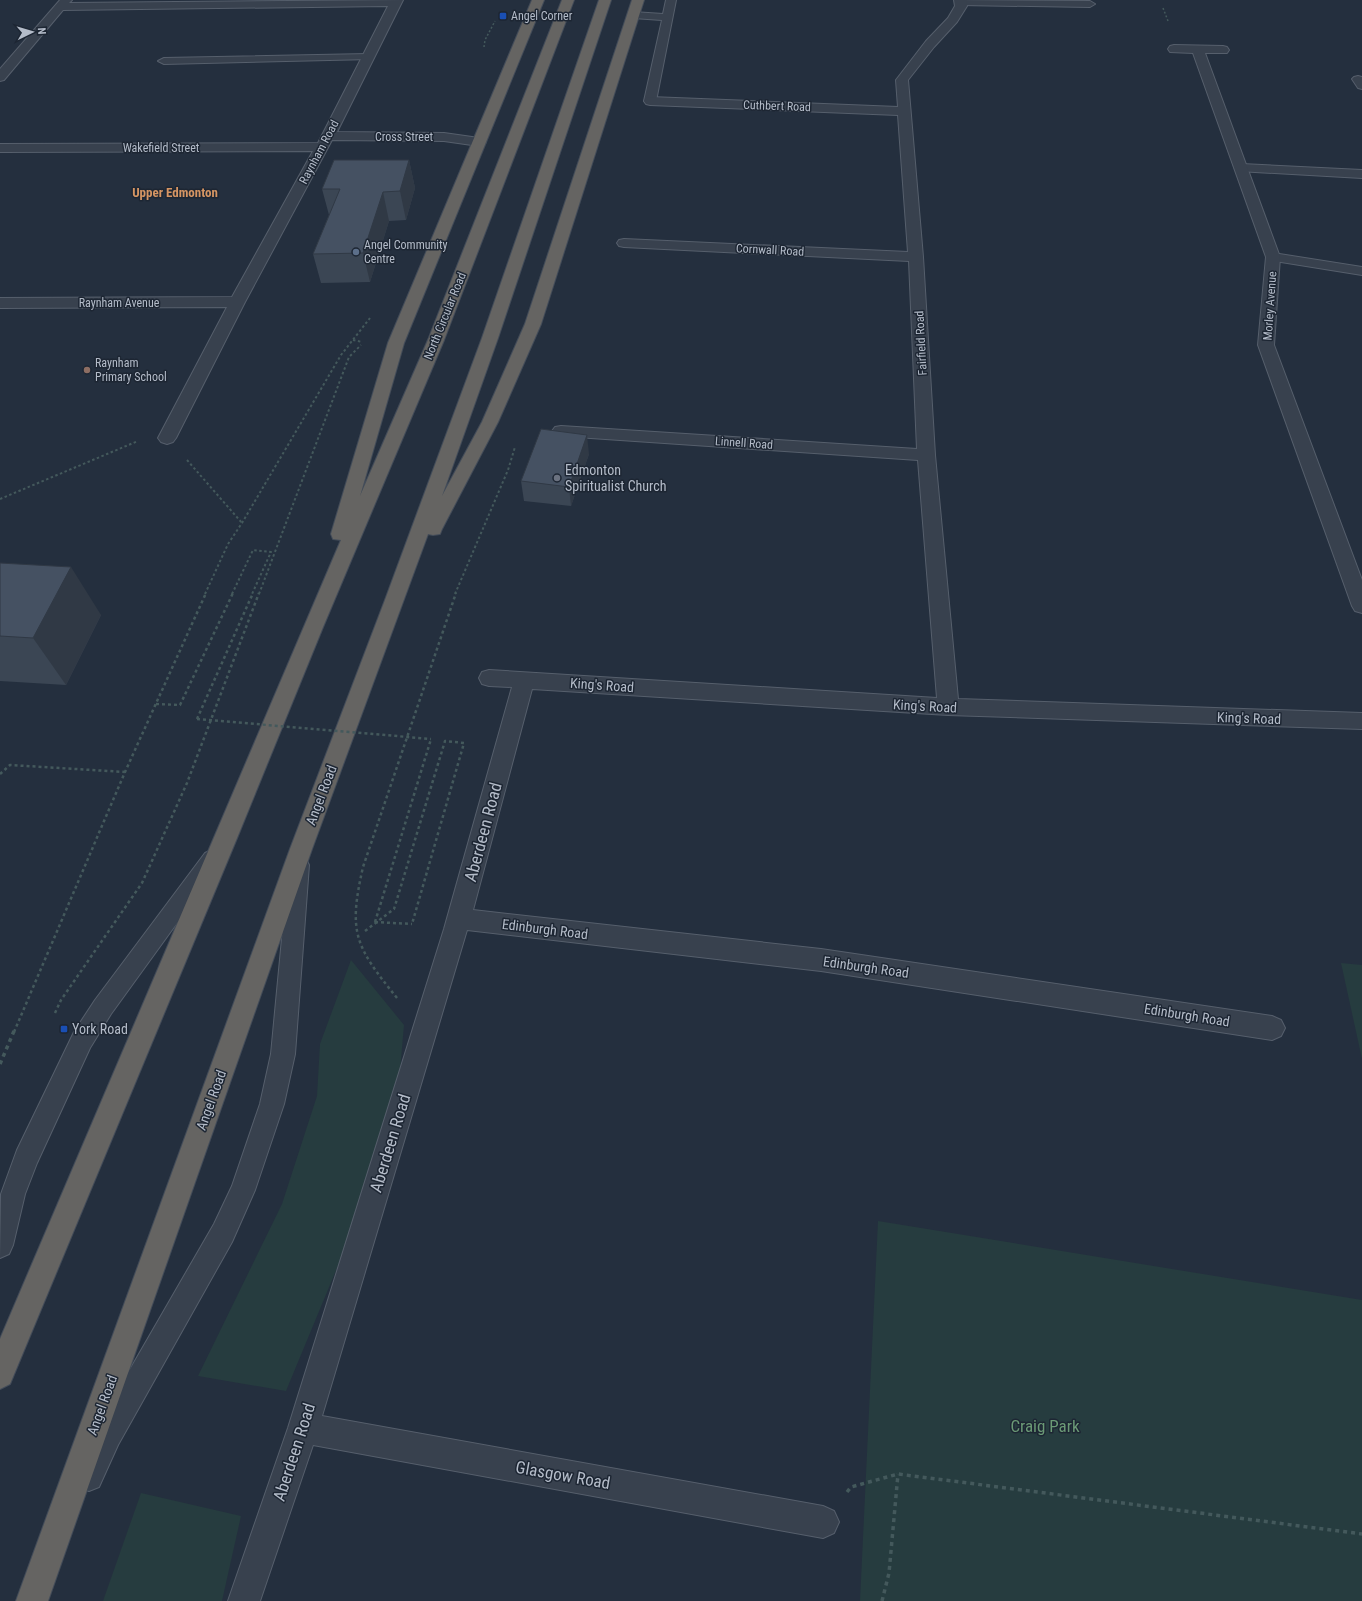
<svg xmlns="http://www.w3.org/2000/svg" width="1362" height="1601" font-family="'Roboto Condensed',sans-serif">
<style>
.green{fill:#263c3f}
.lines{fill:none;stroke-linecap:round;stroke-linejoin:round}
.service-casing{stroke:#565f6c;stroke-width:2}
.minor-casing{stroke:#565f6c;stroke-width:2}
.trunk-casing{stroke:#434c59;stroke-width:2}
.path-far3{stroke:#44595c;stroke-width:1.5;stroke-dasharray:2 2;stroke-linecap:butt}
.path-far2{stroke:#44595c;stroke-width:2;stroke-dasharray:2.5 2.5;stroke-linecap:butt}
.path-far1{stroke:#44595c;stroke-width:2.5;stroke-dasharray:3 3;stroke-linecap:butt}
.path{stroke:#44595c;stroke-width:3.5;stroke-dasharray:4 4;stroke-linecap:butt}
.service{fill:#38414e;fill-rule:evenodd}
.minor{fill:#38414e;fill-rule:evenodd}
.trunk{fill:#656462;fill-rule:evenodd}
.path-bridge{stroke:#44595c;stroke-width:2.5;stroke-dasharray:3 3;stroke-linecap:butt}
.wall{fill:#3b4654}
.shaded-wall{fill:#303945}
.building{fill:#455162;stroke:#303945}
.transit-dot{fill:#1a4fb4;stroke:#1d2633;stroke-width:1.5}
.service-dot{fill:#5c6f8a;stroke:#1d2633;stroke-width:1.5}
.education-dot{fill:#8d6e63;stroke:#1d2633;stroke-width:1.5}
.worship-dot{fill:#6b7280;stroke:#1d2633;stroke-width:1.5}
.labels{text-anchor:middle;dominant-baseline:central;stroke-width:3;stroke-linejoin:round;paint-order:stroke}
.far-poi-label{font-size:12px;fill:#b4bcc9;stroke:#1d2633;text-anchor:start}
.far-street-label{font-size:12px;fill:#b4bcc9;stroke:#1d2633}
.far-quarter-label{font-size:13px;font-weight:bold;fill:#d59563;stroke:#1d2633}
.poi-label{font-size:14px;fill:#b4bcc9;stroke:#1d2633;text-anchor:start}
.street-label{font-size:14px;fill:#b4bcc9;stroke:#1d2633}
.near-street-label{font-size:17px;fill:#b4bcc9;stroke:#1d2633}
.near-park-label{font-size:17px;fill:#6b9a76;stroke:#1d2633}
</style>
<rect width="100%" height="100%" fill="#242f3e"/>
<g class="green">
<polygon points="351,960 404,1025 395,1128 286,1391 198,1376 282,1204 317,1096 320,1044"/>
<polygon points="1341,963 1362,965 1362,1059"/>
<polygon points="878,1221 1362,1300 1362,1601 860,1601"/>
<polygon points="141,1493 241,1516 222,1601 103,1601"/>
</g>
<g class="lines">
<defs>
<g id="service">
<polygon points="666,0 676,0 656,101 654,103 646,103 644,101 662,20 633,18 628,15 633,12 663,14"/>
<polygon points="956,0 1090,1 1095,4 1090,7 960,5 956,4 955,2"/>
<polygon points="368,54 374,57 372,59 164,64 158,61 164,58"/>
<polygon points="1358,76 1362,77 1362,89 1358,88 1352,79 1354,77"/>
<polygon points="1242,164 1362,170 1362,178 1238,171 1236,168 1238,165"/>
<polygon points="1273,253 1362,267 1362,275 1268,260 1266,257 1268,254"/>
<polygon points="212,850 219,853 222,859 219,865 111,1014 90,1048 37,1163 25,1194 13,1245 9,1254 0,1258 1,1194 17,1150 74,1032 95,1000 205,853"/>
<polygon points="299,856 306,859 309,865 295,1054 284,1104 255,1190 232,1242 118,1445 99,1487 89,1491 79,1487 75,1477 98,1425 214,1224 232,1186 260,1104 271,1054 289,865 292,859"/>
</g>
<g id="minor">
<polygon points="60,0 72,0 69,3 403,0 337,132 444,133 479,138 484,139 486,142 484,145 479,146 444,141 332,140 245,302 176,438 173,442 167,444 161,442 158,438 227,307 0,308 0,298 232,297 313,151 0,152 0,144 318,143 388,6 63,10 4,80 0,81 0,69"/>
<polygon points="954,0 966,0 967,6 957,22 934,47 908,80 923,257 935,455 958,699 1362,713 1362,729 948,715 532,689 473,910 821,949 1272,1016 1281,1020 1285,1028 1281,1036 1272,1040 821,971 467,930 322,1416 823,1506 834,1511 839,1522 834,1533 823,1538 313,1445 260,1601 228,1601 288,1428 444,929 512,687 489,686 482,684 479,678 482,672 489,670 937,698 918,460 561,436 555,435 552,431 555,427 561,426 917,449 909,261 624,247 619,246 617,243 619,240 624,239 908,252 898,115 650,105 646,104 644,101 646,98 650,97 898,107 896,80 926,41 948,18 955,6"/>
<polygon points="1174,45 1223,46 1227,47 1229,50 1227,53 1205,53 1280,257 1274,345 1362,580 1362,613 1355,611 1352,606 1258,345 1266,257 1193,53 1170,52 1168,49 1170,46"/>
</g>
<g id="trunk">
<polygon points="532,0 544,0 404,343 360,496 428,340 562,0 574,0 444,340 323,627 237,838 10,1384 0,1389 0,1339 341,540 333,539 331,534 388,343"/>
<polygon points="599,0 611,0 498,338 442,496 482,422 525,324 632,0 644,0 541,324 498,422 442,529 440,534 433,535 428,534 312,849 48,1601 16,1601 290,849 385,600 482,338"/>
</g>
</defs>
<use href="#service" class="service-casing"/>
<use href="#minor" class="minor-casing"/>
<use href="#trunk" class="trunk-casing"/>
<g class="path-far3">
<polyline points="1163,8 1168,21"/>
<polyline points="484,47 485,40 495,21"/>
</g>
<g class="path-far2">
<polyline points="353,340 362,342"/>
<polyline points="187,460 242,523"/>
<polyline points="0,499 138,441"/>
<polyline points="205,594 228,544 242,523 341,355 370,318"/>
<polyline points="232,594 253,550 271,552 252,594"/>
<polyline points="259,594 349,357 361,345"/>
<polyline points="455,594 508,470 515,447"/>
</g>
<g class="path-far1">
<polyline points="156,704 180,705 233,593"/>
<polyline points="197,719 253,593"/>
<polyline points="0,774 10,765 125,772"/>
<polyline points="375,922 431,739"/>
<polyline points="365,931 394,909 445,741 464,743 412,924"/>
<path d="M 397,998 C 355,946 348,933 363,867 L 456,593"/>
<polyline points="55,1013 61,1000 142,883 187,783 259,593"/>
<polyline points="14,1032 125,772 206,593"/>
</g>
<g class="path">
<polyline points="0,1064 14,1031"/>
<polyline points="847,1492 851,1487 898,1474 1362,1534"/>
<polyline points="882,1601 889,1573 898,1474"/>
</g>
<use href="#service" class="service"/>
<use href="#minor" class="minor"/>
<use href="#trunk" class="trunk"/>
<g class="path-bridge">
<polyline points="197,719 431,739"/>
<polyline points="375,922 412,924"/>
</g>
</g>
<g class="wall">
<polygon points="409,160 415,188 406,220 389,221 370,282 321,283 313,254 329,215 322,189"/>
<polygon points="589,454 571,506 524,501 521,481"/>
<polygon points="0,563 101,615 66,685 0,681"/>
</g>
<g class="shaded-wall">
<polygon points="409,160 415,188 406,220 400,191"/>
<polygon points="383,192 389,221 370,282 363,253"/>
<polygon points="587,435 589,454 571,506 569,487"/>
<polygon points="71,567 101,615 66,685 33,638"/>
</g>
<g class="building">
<polygon points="334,160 409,160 400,191 383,192 363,253 313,254 340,189 322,189"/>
<polygon points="541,429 587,435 569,487 521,481"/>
<polygon points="0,563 71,567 33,638 0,636"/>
</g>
<g class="transit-dot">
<rect x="499" y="12" width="8" height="8" rx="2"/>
<rect x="60" y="1025" width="8" height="8" rx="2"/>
</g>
<circle class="service-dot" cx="356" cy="252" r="4"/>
<circle class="education-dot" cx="87" cy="370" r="4"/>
<circle class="worship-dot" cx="557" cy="478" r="4"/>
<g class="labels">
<g class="far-poi-label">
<text x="511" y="16">Angel Corner</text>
<text x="364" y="245">Angel Community<tspan x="364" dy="14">Centre</tspan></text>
<text x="95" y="363">Raynham<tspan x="95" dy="14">Primary School</tspan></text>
</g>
<g class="far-street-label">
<text transform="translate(777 106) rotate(2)">Cuthbert Road</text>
<text x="404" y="137">Cross Street</text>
<text x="161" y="148">Wakefield Street</text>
<text transform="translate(319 152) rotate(-62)">Raynham Road</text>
<text transform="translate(770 250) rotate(3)">Cornwall Road</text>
<text x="119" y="303">Raynham Avenue</text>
<text transform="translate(1270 306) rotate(-86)">Morley Avenue</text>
<text transform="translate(445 316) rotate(-68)">North Circular Road</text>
<text transform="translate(921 343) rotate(-93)">Fairfield Road</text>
<text transform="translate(744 443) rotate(4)">Linnell Road</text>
</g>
<g class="far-quarter-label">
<text x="175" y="192">Upper Edmonton</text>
</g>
<g class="poi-label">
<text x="565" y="470">Edmonton<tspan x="565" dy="16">Spiritualist Church</tspan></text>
<text x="72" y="1029">York Road</text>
</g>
<g class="street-label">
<text transform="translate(602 685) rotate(4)">King's Road</text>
<text transform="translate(925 706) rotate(3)">King's Road</text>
<text transform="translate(1249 718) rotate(2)">King's Road</text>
<text transform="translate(321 795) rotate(-69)">Angel Road</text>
<text transform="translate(545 929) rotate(7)">Edinburgh Road</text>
<text transform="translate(866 967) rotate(8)">Edinburgh Road</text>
<text transform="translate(1187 1015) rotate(9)">Edinburgh Road</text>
<text transform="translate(211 1100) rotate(-70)">Angel Road</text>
<text transform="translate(102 1405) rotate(-70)">Angel Road</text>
</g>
<g class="near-street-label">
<text transform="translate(483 832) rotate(-75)">Aberdeen Road</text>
<text transform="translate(390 1143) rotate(-73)">Aberdeen Road</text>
<text transform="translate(294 1452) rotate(-72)">Aberdeen Road</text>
<text transform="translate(563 1475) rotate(10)">Glasgow Road</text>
</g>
<g class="near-park-label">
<text x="1045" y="1426">Craig Park</text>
</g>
</g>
<g transform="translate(32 32) rotate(85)" stroke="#1d2633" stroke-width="3" paint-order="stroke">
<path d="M0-3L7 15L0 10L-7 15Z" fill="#b4bcc9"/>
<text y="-6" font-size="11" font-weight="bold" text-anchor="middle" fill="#b4bcc9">N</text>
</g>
</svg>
